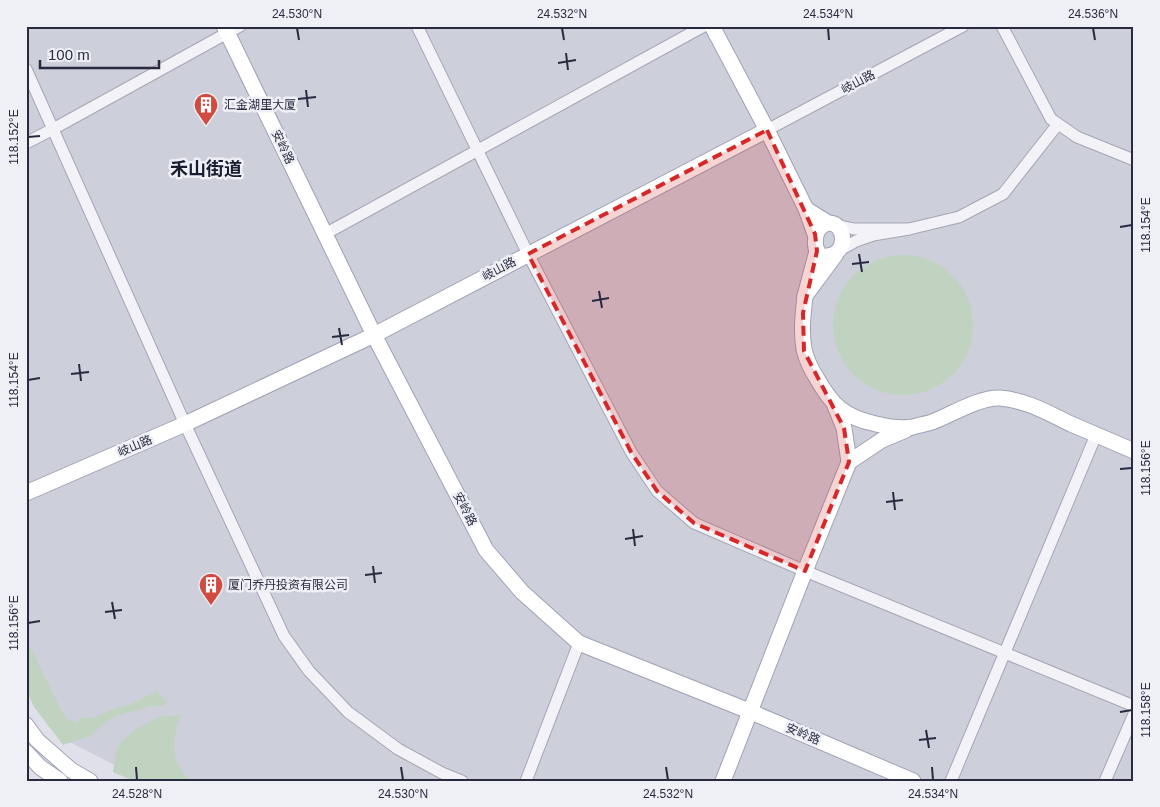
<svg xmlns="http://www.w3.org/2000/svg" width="1160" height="807" font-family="Arial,'Noto Sans SC',sans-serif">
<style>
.built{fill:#cdcfdb}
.green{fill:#c0d3c0}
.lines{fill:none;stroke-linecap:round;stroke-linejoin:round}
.minor-casing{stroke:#a4a6b3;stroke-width:13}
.major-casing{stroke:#9ea2b4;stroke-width:17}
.minor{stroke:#f2f2f7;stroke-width:11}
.major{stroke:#fff;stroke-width:15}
.marked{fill:#d62828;fill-opacity:0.2;stroke:#d62828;stroke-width:4;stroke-dasharray:10 6;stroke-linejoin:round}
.ticks{fill:none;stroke:#282b40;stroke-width:2}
.labels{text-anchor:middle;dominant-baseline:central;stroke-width:5;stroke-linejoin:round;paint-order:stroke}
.street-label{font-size:12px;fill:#282b40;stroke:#eef0f6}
.poi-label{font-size:12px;fill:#282b40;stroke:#eef0f6;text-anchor:start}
.district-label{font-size:18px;font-weight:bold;fill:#1a1c31;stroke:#eef0f6}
.neatline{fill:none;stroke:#282b40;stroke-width:2}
.ticks-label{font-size:12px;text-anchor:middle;fill:#282b40}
</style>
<rect width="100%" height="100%" fill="#dfe0e9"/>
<polygon class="built" points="26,26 1134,26 1134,781 149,781 130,773 62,738 26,682"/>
<g class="green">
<circle cx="903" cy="325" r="70"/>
<polygon points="31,648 59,706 67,719 76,723 81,718 93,718 113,709 131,704 157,691 167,702 162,706 151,706 116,716 106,722 90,736 63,745 34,707 26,689 26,650"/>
<path d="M 181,715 C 171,740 170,762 191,781 L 134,781 L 113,772 L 116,750 L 121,742 L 136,729 L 159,717 Z"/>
</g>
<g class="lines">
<defs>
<g id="minor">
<polyline points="417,26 528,254 631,452 657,491 694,523 805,571 1134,706"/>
<polyline points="1002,26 1051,119 1077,137 1134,160"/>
<polyline points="26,69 185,424 284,636 309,671 348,712 398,749 442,773 462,781"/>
<polyline points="767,130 963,26"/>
<polyline points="26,143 53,129 240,26"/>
<polyline points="836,225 854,229 909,229 873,235 856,241 840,250"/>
<polyline points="909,229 959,217 1003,194 1058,124"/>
<polyline points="325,234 704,26"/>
<polyline points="526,781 579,643"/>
<polyline points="951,781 1096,435"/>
<polyline points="1105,781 1134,714"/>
</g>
<g id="major">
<polyline points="224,26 374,335 486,550 522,592 579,643 749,711 913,781"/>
<polyline points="712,26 767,130 806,209"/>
<path d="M 828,223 C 846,222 849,254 827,256 C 824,257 822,256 820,255 C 818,253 817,250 816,248 C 814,237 817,226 828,223 Z"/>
<polyline points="815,234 806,209 828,223"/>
<polyline points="817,251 805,296 836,254"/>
<path d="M 805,296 C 803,314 801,331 804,349 C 806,358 811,369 816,377 C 832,405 843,417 876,424 C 888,427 901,429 913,427 C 919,425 926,424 932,422 C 951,415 979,397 1000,398 C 1026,400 1048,413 1071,424 C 1092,433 1113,442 1134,451"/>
<polyline points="835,406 844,428 849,462 882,440 906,430"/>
<polyline points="26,493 185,424 374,335 767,130"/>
<polyline points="26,725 37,740 71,770 90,781"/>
<polyline points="26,752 40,767 60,781"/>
<polyline points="723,781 805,571 849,462"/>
</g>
</defs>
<use href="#minor" class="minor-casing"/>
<use href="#major" class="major-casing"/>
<use href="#minor" class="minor"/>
<use href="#major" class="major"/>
</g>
<path class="marked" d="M 767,130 L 815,234 L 817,251 L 803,313 L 804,351 L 844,428 L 849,462 L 805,571 L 694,523 L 657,491 L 631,452 L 528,254 Z"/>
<path class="ticks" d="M 297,28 L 299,40M 562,28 L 564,40M 828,28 L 829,40M 1093,28 L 1095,40M 566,53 L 568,70M 558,63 L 576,60M 306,90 L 308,107M 298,99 L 316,97M 28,137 L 40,136M 1120,227 L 1132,225M 859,254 L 862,272M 852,264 L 869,262M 599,291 L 602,308M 592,301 L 609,298M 339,328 L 342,345M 332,337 L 349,335M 79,364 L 81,381M 71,374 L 89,372M 28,380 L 40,378M 1120,469 L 1132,468M 893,492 L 895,510M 886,502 L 903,500M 633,529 L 635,546M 625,539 L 643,536M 373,566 L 375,583M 365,575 L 382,573M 112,602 L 115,619M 105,612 L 122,610M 28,623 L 40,621M 1120,712 L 1132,710M 926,730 L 929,748M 919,740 L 936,738M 136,767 L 137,780M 401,767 L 403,780M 666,767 L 668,780M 932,767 L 933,780"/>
<defs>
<symbol id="building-pin" viewBox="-11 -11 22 30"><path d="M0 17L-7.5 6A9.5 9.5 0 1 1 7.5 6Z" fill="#d04c41" stroke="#eef0f6"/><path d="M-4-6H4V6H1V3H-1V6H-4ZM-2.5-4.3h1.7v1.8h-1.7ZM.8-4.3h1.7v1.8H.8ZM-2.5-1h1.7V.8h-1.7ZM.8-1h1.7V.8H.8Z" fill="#fff"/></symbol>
</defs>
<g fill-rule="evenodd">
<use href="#building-pin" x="192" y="91" width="28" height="38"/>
<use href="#building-pin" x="197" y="571" width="28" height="38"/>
</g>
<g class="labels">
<g class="street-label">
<text transform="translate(858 82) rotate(-28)">岐山路</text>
<text transform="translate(283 147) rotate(64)">安岭路</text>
<text transform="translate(499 269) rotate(-28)">岐山路</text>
<text transform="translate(135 446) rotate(-23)">岐山路</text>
<text transform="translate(465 509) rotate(62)">安岭路</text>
<text transform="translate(803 734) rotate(23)">安岭路</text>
</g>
<g class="poi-label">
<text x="224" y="105">汇金湖里大厦</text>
<text x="228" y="585">厦门乔丹投资有限公司</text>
</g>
<g class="district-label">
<text x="206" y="169">禾山街道</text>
</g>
</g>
<rect width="1160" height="807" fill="none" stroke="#eef0f6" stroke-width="55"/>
<path d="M40 60v8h119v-8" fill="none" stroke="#282b40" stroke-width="2.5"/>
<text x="48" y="60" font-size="15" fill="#282b40" stroke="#eef0f6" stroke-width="4" paint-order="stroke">100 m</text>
<rect x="28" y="28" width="1104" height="752" class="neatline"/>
<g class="ticks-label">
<text x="297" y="18">24.530°N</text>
<text x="562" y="18">24.532°N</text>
<text x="828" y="18">24.534°N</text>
<text x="1093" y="18">24.536°N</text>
<text transform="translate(14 137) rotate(-90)" y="4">118.152°E</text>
<text transform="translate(1146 225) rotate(-90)" y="4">118.154°E</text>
<text transform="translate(14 380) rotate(-90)" y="4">118.154°E</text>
<text transform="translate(1146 468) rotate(-90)" y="4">118.156°E</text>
<text transform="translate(14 623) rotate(-90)" y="4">118.156°E</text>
<text transform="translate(1146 710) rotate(-90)" y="4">118.158°E</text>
<text x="137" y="798">24.528°N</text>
<text x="403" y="798">24.530°N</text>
<text x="668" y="798">24.532°N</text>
<text x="933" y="798">24.534°N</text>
</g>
</svg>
